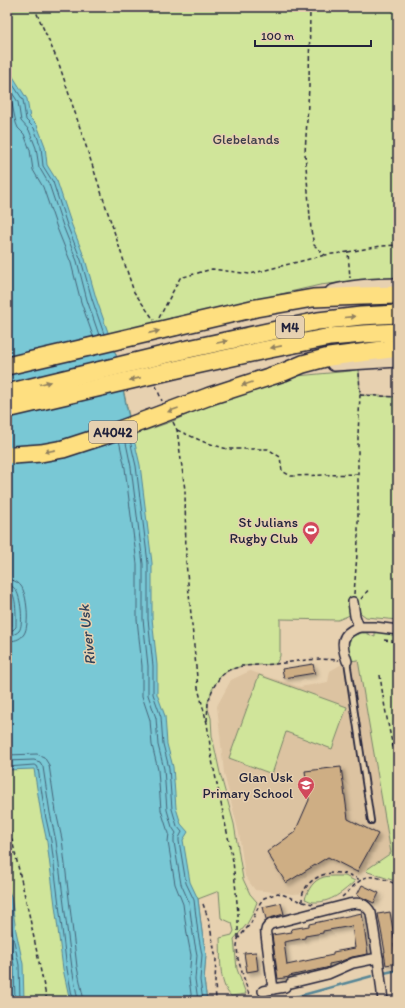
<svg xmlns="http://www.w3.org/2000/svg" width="405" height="1008" font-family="Itim,sans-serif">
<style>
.built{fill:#dcc3a1}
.green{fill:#d0e59a;stroke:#79846a}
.water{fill:#79c8d5;stroke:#568697}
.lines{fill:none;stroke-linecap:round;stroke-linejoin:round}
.shore{stroke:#456479;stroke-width:1}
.stream{stroke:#568697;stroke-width:2.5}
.building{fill:#ceae84;stroke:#22223b;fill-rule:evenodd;filter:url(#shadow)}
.lane-casing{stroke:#22223b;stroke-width:8}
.street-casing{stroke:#22223b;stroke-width:12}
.secondary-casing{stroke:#22223b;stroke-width:16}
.highway-casing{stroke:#22223b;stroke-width:20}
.path{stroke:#22223b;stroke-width:1.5;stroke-dasharray:4 3;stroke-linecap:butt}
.lane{stroke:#e7d1b0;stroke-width:4.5}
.street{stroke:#e7d1b0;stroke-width:9}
.secondary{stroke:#e7d1b0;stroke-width:13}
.highway{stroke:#fedf80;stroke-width:17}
.highway-bridge-casing{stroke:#22223b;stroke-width:20;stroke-linecap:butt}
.highway-bridge{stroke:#fedf80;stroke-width:17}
.oneway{fill:#90805e}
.labels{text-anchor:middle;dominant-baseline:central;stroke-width:3;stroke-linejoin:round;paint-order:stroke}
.shield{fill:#e7d1b0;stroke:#5d565e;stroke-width:1}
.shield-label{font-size:13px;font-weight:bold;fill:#22223b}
.park-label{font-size:14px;fill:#3c3f49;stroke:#e7d1b0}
.poi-label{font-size:14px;fill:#22223b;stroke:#e7d1b0;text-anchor:end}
.water-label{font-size:15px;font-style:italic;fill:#33435a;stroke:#e7d1b0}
</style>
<defs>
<filter id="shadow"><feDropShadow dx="3" dy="3" stdDeviation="2" flood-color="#0004"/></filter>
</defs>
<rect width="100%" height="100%" fill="#e7d1b0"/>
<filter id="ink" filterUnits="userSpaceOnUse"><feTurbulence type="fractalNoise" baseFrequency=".025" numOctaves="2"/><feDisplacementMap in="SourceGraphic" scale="8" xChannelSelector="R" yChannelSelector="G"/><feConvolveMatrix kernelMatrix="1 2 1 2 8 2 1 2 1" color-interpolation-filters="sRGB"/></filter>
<g filter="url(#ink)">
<polygon class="built" points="358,659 391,853 370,868 330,891 293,894 255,890 245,876 239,833 224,773 217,706 231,680 250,671 300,687 328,682 330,671 347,661"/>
<g class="green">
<path d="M 7,7 L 398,7 L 398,279 L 372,279 L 320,285 L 108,334 L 116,355 L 133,435 L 173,421 L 193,412 L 248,390 L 297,376 L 351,371 L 359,368 L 360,395 L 398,397 L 398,620 L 366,617 L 354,608 L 350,615 L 338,620 L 280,619 L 280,656 L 276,664 L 242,666 L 229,670 L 220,677 L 213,688 L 208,702 L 208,709 L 211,718 L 212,736 L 220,773 L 234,824 L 243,879 L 250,894 L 257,902 L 252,915 L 247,924 L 234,939 L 237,969 L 246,994 L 231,996 C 218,983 221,956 220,938 L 232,935 L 234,931 L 232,923 L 221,918 L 219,891 L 198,899 L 202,932 L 206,955 L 204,980 L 207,1001 L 7,169 Z"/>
<polygon points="7,587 118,1001 7,1001 7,628 8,626 12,626 12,607"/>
<path d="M 375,627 L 398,630 L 398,882 L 368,872 L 366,870 L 391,853 L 358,660 L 349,661 C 348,650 346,637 359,634 C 360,633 365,633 366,633 C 369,634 372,636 375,637 Z"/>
<polygon points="259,675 347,707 332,749 286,732 272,774 229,758"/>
<path d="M 337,876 L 345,876 L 355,881 C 344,891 331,903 314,902 C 311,902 308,900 305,899 C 308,890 313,880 324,877 C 328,876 333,876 337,876 Z"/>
</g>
<g class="water">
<polygon points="7,60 12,75 27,99 30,118 37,125 45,146 47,165 57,181 71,223 85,259 96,298 116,355 126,405 140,465 152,563 152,618 157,665 157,694 165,716 167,744 173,767 176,808 181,824 188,832 183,840 190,882 198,899 202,932 206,955 204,980 207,1001 70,1001 63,969 47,842 41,814 34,769 7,770 7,628 8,626 12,626 12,607 7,587"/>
<polygon points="7,888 11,896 16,931 23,964 24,1001 7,1001"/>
</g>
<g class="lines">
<g class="shore">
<polyline points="7,73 8,77 23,100 26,120 34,128 41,147 43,166 53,182 67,225 81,260 92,299 104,334"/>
<polyline points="7,85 18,102 21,121 29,130 36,148 39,167 49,184 63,226 77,261 87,300 99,335"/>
<polyline points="7,96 12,104 16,123 18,128 24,134 30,150 33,170 43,187 57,228 71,263 81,302 93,336"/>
<polyline points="129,436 136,466 148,563 148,619 153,666 153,694 161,717 163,744 169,768 172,809 177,826 182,832 179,838 179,841 186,883 194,900 198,933 202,955 200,980 203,1001"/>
<polyline points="125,438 131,467 143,564 143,619 148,666 148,695 156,718 158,745 164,769 167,810 172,827 176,833 174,837 174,842 181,884 189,902 193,934 197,955 195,979 198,1001"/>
<polyline points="119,440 125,468 137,564 137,619 142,666 142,696 150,720 152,745 158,770 161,810 167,829 169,833 168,842 175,884 183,904 187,934 191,955 189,979 192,1001"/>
<path d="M 7,579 C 12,580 17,581 21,586 C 27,594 30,625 24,634 C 20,640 14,641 7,641"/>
<path d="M 7,585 C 10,586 13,586 15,589 C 21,595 24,625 19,631 C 15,635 11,635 7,635"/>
<path d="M 7,590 C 8,591 9,590 10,591 C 17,594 16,620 16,627 L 13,630 L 7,630"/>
<polyline points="7,755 37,754 44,757 49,765 56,812 62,839 77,967 84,1001"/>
<polyline points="7,761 34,760 40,762 43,767 50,813 56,841 72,968 78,1001"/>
<polyline points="7,767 34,765 37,766 38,768 45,814 51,841 67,969 73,1001"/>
<polyline points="7,897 12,932 19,965 20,1001"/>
<polyline points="7,931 14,965 15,1001"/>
</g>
<g class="stream">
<polyline points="384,973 398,970"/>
<polyline points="281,1001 372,976"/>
</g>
</g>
<g class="building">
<polygon points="313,664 315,673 284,678 282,669"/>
<polygon points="341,767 348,819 378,834 357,872 328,857 286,883 267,852 295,832 309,800 305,771"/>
<polygon points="362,885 379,893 374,903 357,895"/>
<polygon points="281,903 284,914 266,919 263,907"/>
<polygon points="390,912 395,943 394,944 397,963 386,965 384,952 385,952 378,914"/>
<path d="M 362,913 L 368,954 L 352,957 L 339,962 L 329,964 L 329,967 L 326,968 L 289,976 L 289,977 L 278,979 L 272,935 L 292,932 L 291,929 L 309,926 L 309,924 ZM 352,926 L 355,948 L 333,952 L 333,955 L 287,965 L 284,942 L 305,938 L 305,936 L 323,933 L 323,931 Z"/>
<polygon points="256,952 258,970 247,972 244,953"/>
</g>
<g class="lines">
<defs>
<polyline id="lane" points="347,661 371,821"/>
<g id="street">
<polyline points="353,602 355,616 359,627 375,627 398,630"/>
<path d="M 347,661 C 341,644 340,634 359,627"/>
<polyline points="378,958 383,1001"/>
<polyline points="273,989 285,987"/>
<path d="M 263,991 L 273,989 L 266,935 C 265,930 266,927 271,924 L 349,904 C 360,902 365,903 371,913 L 378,958 L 353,963 L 328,974 L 291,983"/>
</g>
<g id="secondary">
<path d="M 332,292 C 354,286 376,285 398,285"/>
<polyline points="334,364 398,360"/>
</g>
<g id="highway">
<polyline points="174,327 256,308 313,298 362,296 398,295"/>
<polyline points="184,350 318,321 361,316 398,314"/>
<polyline points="7,366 89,347"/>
<polyline points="187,367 265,350 330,337 363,334 398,332"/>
<polyline points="210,396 284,372 303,364 329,357 398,348"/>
</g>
</defs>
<use href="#lane" class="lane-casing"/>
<use href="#street" class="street-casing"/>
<use href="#secondary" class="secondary-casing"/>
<use href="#highway" class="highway-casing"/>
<g class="path">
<polyline points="34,7 59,64 134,292 154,320"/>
<polyline points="310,7 309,87 305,153 311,230 314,245 325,255 348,252 350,278"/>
<polyline points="348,252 381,246 398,245"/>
<polyline points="159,318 180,278 212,269 250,274 325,255"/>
<polyline points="156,386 162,401"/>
<polyline points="360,395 398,397"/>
<polyline points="173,422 177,430 185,490 186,562 198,688 207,723 212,760 233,861 238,913 238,939"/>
<polyline points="177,430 204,442 227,449 268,449 280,457 282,471 291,476 358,474"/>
<polyline points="354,594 358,541 358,435 360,395 359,372"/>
<polyline points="361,599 369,589"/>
<polyline points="384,640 398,642"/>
<path d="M 380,675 C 384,706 390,736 398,767"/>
<polyline points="207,721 208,702 213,688 220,677 229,670 242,666 276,664 306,660 320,659 339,660"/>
<polyline points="7,818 29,914 47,1001"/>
<path d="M 342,897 C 348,892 358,881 364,878 C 374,874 389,881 398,885"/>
<path d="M 302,902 C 302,899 302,896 303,893 C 312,871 343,867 361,881"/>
<polyline points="203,904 209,921 216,959 215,982 216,1001"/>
<polyline points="251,1001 238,959 237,946 238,939 251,923 260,903 264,898 278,893 284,895 302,902 314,904"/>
</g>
<use href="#lane" class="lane"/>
<use href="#street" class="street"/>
<use href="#secondary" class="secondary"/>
<use href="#highway" class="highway"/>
<defs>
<g id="highway-bridge">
<polyline points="89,347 174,327"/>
<polyline points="7,393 184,350"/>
<polyline points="7,409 187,367"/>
<polyline points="13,455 41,453 63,449 103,436 210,396"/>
</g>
</defs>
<use href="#highway-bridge" class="highway-bridge-casing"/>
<use href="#highway-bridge" class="highway-bridge"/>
</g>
<defs><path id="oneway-solid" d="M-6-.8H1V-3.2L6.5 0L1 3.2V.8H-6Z"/></defs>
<g class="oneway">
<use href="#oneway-solid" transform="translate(350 317) rotate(-5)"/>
<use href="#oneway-solid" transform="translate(154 332) rotate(-13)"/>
<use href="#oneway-solid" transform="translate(222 342) rotate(-12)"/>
<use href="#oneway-solid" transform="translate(276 347) rotate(169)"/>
<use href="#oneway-solid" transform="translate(135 379) rotate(167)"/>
<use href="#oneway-solid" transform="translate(45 383) rotate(-14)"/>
<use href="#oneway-solid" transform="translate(247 384) rotate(161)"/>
<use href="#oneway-solid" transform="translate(173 410) rotate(160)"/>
<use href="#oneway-solid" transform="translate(50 451) rotate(169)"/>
</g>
</g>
<defs>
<symbol id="stadium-pin" viewBox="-11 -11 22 30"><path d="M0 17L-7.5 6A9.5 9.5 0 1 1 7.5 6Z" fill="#d1495b" stroke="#e7d1b0"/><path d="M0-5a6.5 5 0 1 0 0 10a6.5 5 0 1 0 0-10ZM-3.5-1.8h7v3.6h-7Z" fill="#fff"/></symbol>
<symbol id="school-pin" viewBox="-11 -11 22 30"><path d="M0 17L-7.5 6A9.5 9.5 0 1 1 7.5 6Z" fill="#d1495b" stroke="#e7d1b0"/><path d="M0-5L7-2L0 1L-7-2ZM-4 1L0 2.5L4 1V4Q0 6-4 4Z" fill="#fff"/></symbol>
</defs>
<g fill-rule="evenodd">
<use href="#stadium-pin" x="301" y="520" width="20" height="27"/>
<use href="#school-pin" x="296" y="775" width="20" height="27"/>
</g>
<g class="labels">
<g class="shield">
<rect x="276" y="316" width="28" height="22" rx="3"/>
<rect x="89" y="421" width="48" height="22" rx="3"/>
</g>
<g class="shield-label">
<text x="290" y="327">M4</text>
<text x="113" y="432">A4042</text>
</g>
<g class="park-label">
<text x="246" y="139">Glebelands</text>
</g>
<g class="poi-label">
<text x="298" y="522">St Julians<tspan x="298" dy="16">Rugby Club</tspan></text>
<text x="293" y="777">Glan Usk<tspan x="293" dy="16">Primary School</tspan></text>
</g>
<g class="water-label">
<text transform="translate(87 635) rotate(-96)">River Usk</text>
</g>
</g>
<rect width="405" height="1008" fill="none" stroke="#e7d1b0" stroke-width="24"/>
<rect x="12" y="12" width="381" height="984" fill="none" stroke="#22223b" stroke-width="1.5" filter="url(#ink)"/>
<path d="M255 40v6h116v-6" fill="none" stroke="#22223b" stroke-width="2"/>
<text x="261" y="40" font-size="12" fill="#22223b" stroke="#e7d1b0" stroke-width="3" paint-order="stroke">100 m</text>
</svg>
